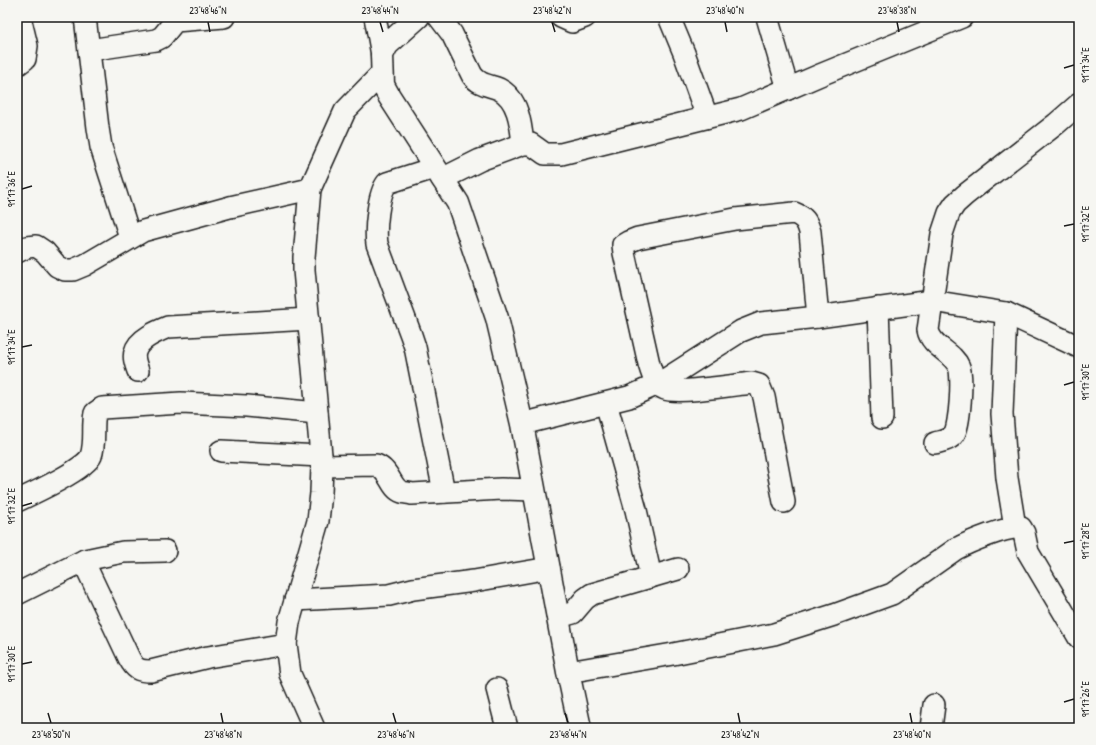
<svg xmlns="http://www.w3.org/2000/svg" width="1096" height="745" font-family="'Patrick Hand',sans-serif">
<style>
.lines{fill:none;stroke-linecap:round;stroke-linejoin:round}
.street-casing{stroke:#1c1c1c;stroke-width:24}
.secondary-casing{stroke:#1c1c1c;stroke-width:25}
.street{stroke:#f6f6f2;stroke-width:21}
.secondary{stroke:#f6f6f2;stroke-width:22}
.ticks{fill:none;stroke:#1c1c1c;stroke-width:1.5}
.neatline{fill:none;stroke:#1c1c1c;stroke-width:1.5}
.ticks-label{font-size:10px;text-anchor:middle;fill:#1c1c1c}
</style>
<rect width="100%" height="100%" fill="#f6f6f2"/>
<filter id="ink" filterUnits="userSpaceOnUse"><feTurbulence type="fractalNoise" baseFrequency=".025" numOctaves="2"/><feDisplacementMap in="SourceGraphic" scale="8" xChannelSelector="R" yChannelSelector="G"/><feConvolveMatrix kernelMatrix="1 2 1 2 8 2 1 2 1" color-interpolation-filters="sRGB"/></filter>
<g filter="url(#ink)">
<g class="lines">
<defs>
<g id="street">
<polyline points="85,17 98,128 101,147 130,237"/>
<polyline points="375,17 382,55"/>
<path d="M 439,17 L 452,34 L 472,75 C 479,85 489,85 499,89 C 519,99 521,126 523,144"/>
<polyline points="561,17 572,22 585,17"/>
<polyline points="669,17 684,53 707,117"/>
<polyline points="767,17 788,89"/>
<polyline points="89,50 156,40 162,37 175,21 224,17"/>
<polyline points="17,65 25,59 27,46 20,17"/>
<path d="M 434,168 L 387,183 C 378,194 375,230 377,244 L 411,335 L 415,347 L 444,492"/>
<polyline points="442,179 480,160 523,144 531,144 545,154 561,154 741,109 820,75 962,17"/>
<polyline points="17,252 27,247 36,246 45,252 57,266 65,270 73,270 85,265 143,231 230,207 310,189"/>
<polyline points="878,308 882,418"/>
<polyline points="1006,313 1002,414 1007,478 1015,527"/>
<path d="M 138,371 C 136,365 133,358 135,352 C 138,339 158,331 168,327 L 309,319"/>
<polyline points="606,403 636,510 651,577"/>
<polyline points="522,424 629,397 658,384 741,331 761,323 818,317 932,301 1006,313 1079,347"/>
<path d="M 935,443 C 942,441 950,440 954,434 C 960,426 963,376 959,367 C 953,352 931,347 928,330 L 942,234 L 949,213 L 955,204 L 965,195 L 1056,124 L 1079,104"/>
<polyline points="221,451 321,456"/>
<path d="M 322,466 L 376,465 C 391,471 390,488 402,492 C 405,493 409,493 412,494 L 501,489 L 534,490"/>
<path d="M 17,501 C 32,494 86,469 91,456 C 96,442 92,427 95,413 L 102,408 L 181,403 L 247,406 L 317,413"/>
<path d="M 784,502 L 764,397 L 759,385 L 752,383 C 735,385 677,394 665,389 C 655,385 652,374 649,364 L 624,253 L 623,245 L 628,242 L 638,238 L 735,219 L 794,213 C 804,217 807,221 810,232 L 818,317"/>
<path d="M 85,560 L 88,571 L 129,658 C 135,669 138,671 151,671 L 208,657 L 286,644"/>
<polyline points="17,594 85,560 123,552 165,551"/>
<polyline points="295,600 389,595 413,589 474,581 549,568"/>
<polyline points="558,617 573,613 585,599 592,594 678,569"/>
<path d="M 568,672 L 673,654 L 774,634 L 834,615 L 892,594 L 956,549 C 969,542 1007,526 1021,528 L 1024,533 L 1028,552 L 1079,638"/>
<polyline points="497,689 507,728"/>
<polyline points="314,728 290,674 286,644 289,622 318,521 321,493 322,466 304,270 304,257 310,189 345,111 382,73"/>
<polyline points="931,728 934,705"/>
</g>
<polyline id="secondary" points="418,17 387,45 382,55 383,85 389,96 458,203 497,318 522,424 568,672 580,728"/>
</defs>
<use href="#street" class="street-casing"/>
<use href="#secondary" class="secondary-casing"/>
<use href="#street" class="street"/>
<use href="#secondary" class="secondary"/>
</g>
</g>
<path class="ticks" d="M 208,22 L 210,32M 380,22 L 383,32M 552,22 L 555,32M 725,22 L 727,32M 897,22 L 899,32M 1064,68 L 1074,65M 22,189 L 32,186M 1064,226 L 1074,224M 22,347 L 32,345M 1064,385 L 1074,382M 22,506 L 32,503M 1064,543 L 1074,541M 22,664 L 32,662M 1064,702 L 1074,699M 48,713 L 51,723M 221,713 L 223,723M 393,713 L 396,723M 565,713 L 568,723M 738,713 L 740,723M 910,713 L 912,723"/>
<rect width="1096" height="745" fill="none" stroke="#f6f6f2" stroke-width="44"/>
<rect x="22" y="22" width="1052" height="701" class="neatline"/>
<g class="ticks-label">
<text x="208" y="14">23°48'46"N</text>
<text x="380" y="14">23°48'44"N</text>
<text x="552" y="14">23°48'42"N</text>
<text x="725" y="14">23°48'40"N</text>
<text x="897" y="14">23°48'38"N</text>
<text transform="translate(1085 65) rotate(-90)" y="4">91°17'34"E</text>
<text transform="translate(11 189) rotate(-90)" y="4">91°17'36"E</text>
<text transform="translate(1085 224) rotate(-90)" y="4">91°17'32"E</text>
<text transform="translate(11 347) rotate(-90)" y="4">91°17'34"E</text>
<text transform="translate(1085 382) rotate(-90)" y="4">91°17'30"E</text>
<text transform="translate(11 506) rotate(-90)" y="4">91°17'32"E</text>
<text transform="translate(1085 541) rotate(-90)" y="4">91°17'28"E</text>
<text transform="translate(11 664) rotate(-90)" y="4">91°17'30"E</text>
<text transform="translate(1085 699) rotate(-90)" y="4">91°17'26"E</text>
<text x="51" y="738">23°48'50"N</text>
<text x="223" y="738">23°48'48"N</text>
<text x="396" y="738">23°48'46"N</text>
<text x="568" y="738">23°48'44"N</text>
<text x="740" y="738">23°48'42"N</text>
<text x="912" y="738">23°48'40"N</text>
</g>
</svg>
